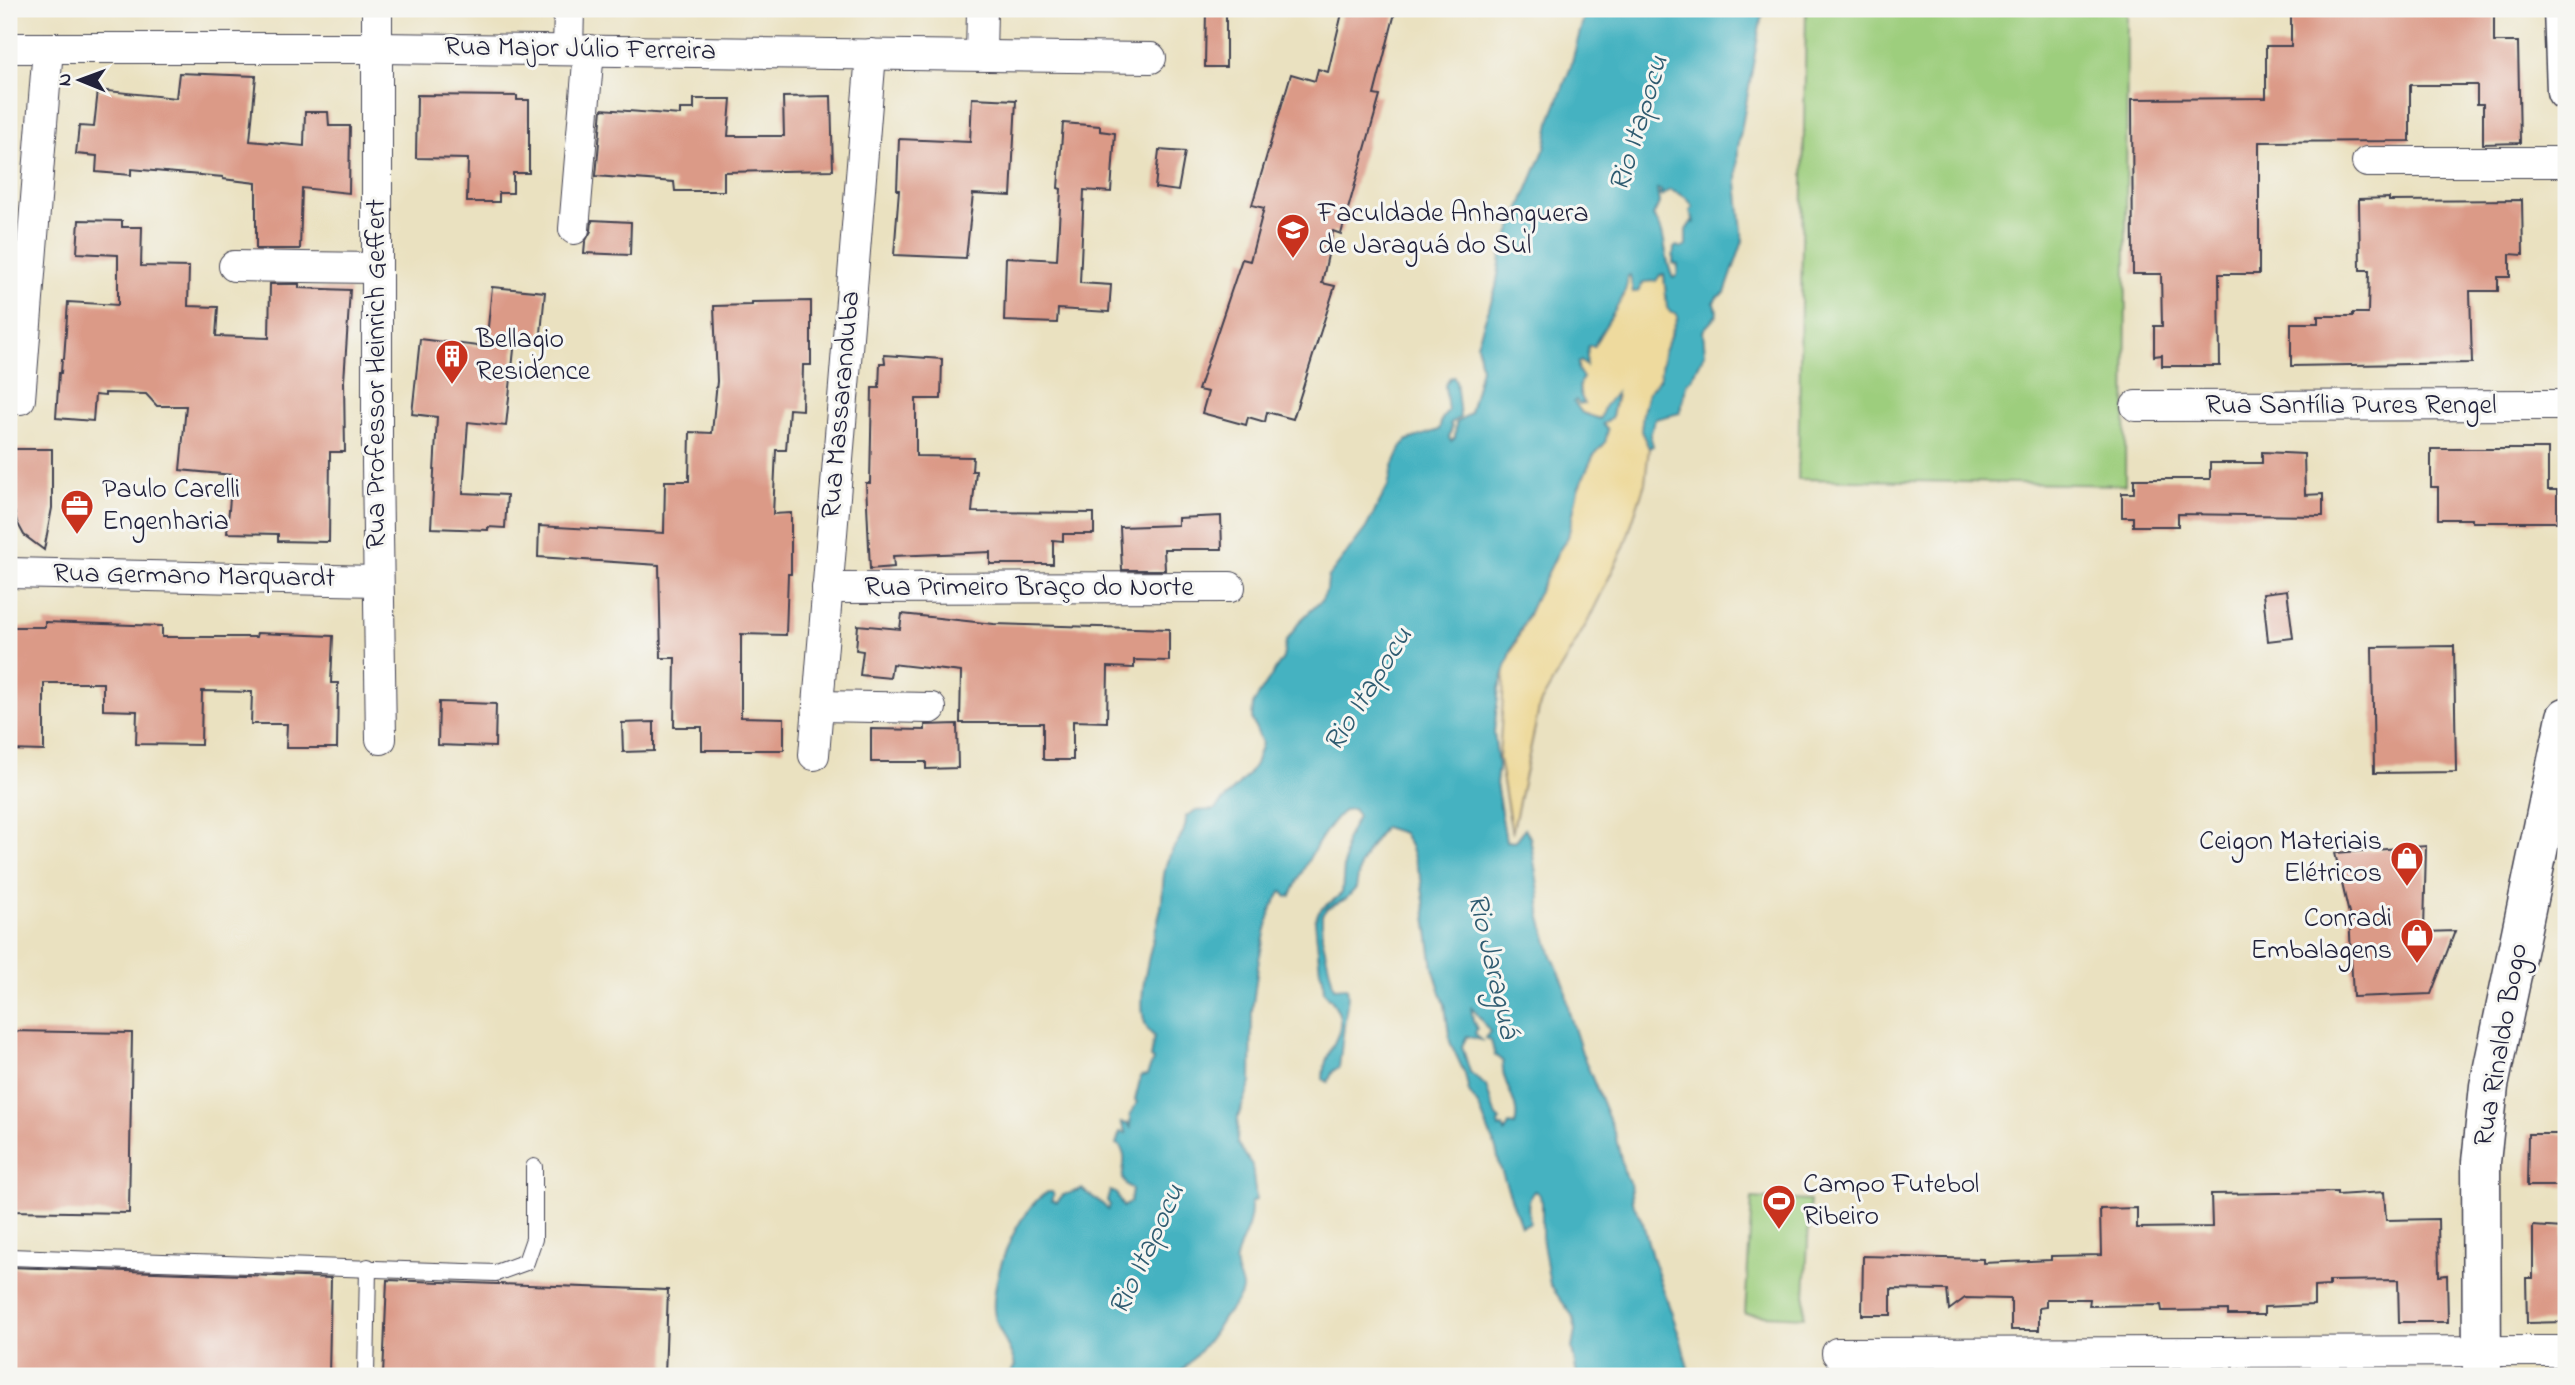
<svg xmlns="http://www.w3.org/2000/svg" width="2575" height="1385" font-family="'Indie Flower',sans-serif">
<style>
.green{fill:#9dce7d;stroke:#60785c;stroke-width:2}
.sand{fill:#eeda9e;stroke:#887e6c;stroke-width:2}
.water{fill:#44b2c1;stroke:#336a7e;stroke-width:2;fill-rule:evenodd}
.building{fill:#db9a87}
.lines{fill:none;stroke-linecap:round;stroke-linejoin:round}
.service-casing{stroke:#403f4f;stroke-width:18}
.minor-casing{stroke:#403f4f;stroke-width:32}
.secondary-casing{stroke:#403f4f;stroke-width:41}
.service{stroke:#fff;stroke-width:16}
.minor{stroke:#fff;stroke-width:30}
.secondary{stroke:#fff;stroke-width:38}
.labels{text-anchor:middle;dominant-baseline:central;stroke-width:6;stroke-linejoin:round;paint-order:stroke}
.street-label{font-size:28px;fill:#22223b;stroke:#f6f6f2}
.poi-label{font-size:28px;fill:#22223b;stroke:#f6f6f2;text-anchor:start}
.water-label{font-size:30px;font-style:italic;fill:#305c71;stroke:#f6f6f2}
</style>
<rect width="100%" height="100%" fill="#f6f6f2"/>
<filter id="ink" filterUnits="userSpaceOnUse"><feTurbulence type="fractalNoise" baseFrequency=".0143" numOctaves="2"/><feDisplacementMap in="SourceGraphic" scale="14" xChannelSelector="R" yChannelSelector="G"/><feConvolveMatrix kernelMatrix="1 2 1 2 8 2 1 2 1" color-interpolation-filters="sRGB"/></filter>
<filter id="wash" filterUnits="userSpaceOnUse"><feTurbulence type="fractalNoise" baseFrequency=".00686" numOctaves="4" result="noise"/><feDisplacementMap in="SourceGraphic" scale="28" xChannelSelector="R" yChannelSelector="G"/><feGaussianBlur stdDeviation="1.57" result="paint"/><feColorMatrix in="noise" values="0 0 0 0 0 0 0 0 0 0 0 0 0 0 0 0 0 1.4 0 .05"/><feComposite in="paint" operator="in"/></filter>
<g filter="url(#wash)">
<rect width="100%" height="100%" fill="#eae1c0"/>
<g class="green">
<polygon points="1806,9 2127,9 2125,485 1798,479"/>
<polygon points="1752,1198 1810,1201 1804,1317 1745,1314"/>
</g>
<polygon class="sand" points="1664,274 1665,288 1678,317 1663,354 1660,378 1648,393 1643,413 1641,431 1649,448 1645,483 1624,547 1588,621 1540,704 1512,834 1499,758 1505,667 1535,599 1558,552 1568,537 1578,489 1593,456 1605,443 1603,424 1612,417 1617,395 1600,419 1582,413 1573,402 1576,400 1584,403 1580,393 1578,362 1581,361 1586,365 1588,346 1594,346 1615,307 1624,296 1627,277 1630,275 1633,292 1644,282"/>
<path class="water" d="M 1586,9 L 1765,9 L 1761,20 L 1738,148 L 1737,182 L 1743,241 L 1725,293 L 1717,297 L 1714,302 C 1722,317 1711,319 1703,331 L 1705,353 L 1691,380 L 1687,383 L 1680,413 L 1655,419 L 1650,435 L 1653,446 L 1649,448 L 1641,431 L 1643,413 L 1648,393 L 1660,378 L 1663,354 L 1678,317 L 1676,313 L 1671,313 L 1667,308 L 1664,274 L 1660,275 L 1656,281 L 1644,282 L 1637,292 L 1633,292 L 1630,275 L 1627,277 C 1630,294 1602,328 1594,346 L 1588,346 L 1586,366 L 1581,361 L 1578,363 L 1578,370 L 1583,378 C 1576,386 1580,395 1584,403 L 1579,404 L 1576,400 L 1574,402 L 1582,413 L 1600,419 L 1604,407 L 1616,392 L 1612,417 L 1603,424 L 1608,430 L 1605,443 L 1593,456 L 1578,489 L 1568,537 L 1558,552 L 1535,599 L 1513,646 L 1499,688 L 1494,732 L 1498,766 L 1496,784 L 1506,841 L 1515,842 L 1525,829 L 1530,837 L 1540,897 L 1540,914 L 1551,953 L 1565,986 L 1569,1012 L 1582,1053 L 1615,1134 L 1625,1176 L 1630,1183 L 1632,1201 L 1643,1223 L 1652,1257 L 1681,1340 L 1690,1376 L 1577,1376 L 1572,1348 L 1575,1331 L 1574,1318 L 1550,1285 L 1542,1237 L 1542,1202 L 1539,1193 L 1534,1191 C 1526,1201 1528,1211 1530,1223 L 1521,1226 L 1500,1167 L 1496,1149 L 1479,1107 L 1469,1092 L 1465,1074 L 1450,1042 L 1445,1005 L 1433,968 L 1421,879 L 1410,846 L 1403,833 L 1384,827 L 1368,850 L 1360,866 L 1356,888 L 1346,899 L 1327,908 L 1322,915 L 1322,937 L 1334,988 L 1347,987 L 1348,995 L 1339,1067 L 1333,1071 L 1328,1082 L 1323,1079 C 1323,1042 1361,1029 1324,992 L 1323,978 L 1320,971 L 1315,920 C 1320,904 1332,904 1342,893 L 1346,840 L 1358,816 L 1353,809 C 1347,809 1343,810 1339,815 C 1322,832 1300,874 1291,896 L 1287,897 L 1282,891 L 1271,909 L 1259,959 L 1252,1011 L 1251,1083 L 1238,1117 L 1237,1143 L 1252,1165 L 1256,1200 L 1251,1202 C 1252,1230 1241,1236 1236,1259 C 1233,1272 1243,1281 1242,1290 C 1240,1303 1227,1310 1221,1321 C 1209,1342 1194,1358 1177,1376 L 1008,1376 L 1015,1366 C 1012,1347 996,1332 994,1311 C 991,1277 1017,1209 1048,1192 L 1052,1192 L 1054,1195 L 1052,1200 L 1057,1202 L 1063,1195 L 1082,1189 C 1091,1198 1100,1199 1108,1210 L 1110,1205 L 1107,1201 L 1110,1191 L 1116,1193 L 1123,1207 L 1130,1202 L 1132,1190 C 1116,1179 1126,1171 1124,1157 C 1124,1153 1122,1150 1120,1146 L 1116,1144 L 1120,1132 L 1126,1133 L 1121,1123 L 1129,1124 L 1131,1129 L 1130,1116 L 1137,1102 L 1135,1100 L 1141,1076 L 1147,1075 L 1153,1060 L 1150,1058 L 1154,1036 C 1126,1016 1156,935 1161,907 C 1164,891 1161,875 1168,859 C 1174,843 1187,835 1186,816 L 1195,811 L 1214,810 L 1248,775 L 1255,764 L 1262,743 L 1252,720 L 1253,704 L 1283,658 L 1286,642 L 1300,621 L 1321,601 L 1327,590 L 1328,578 L 1366,528 L 1388,486 L 1393,466 L 1402,446 L 1408,440 L 1439,430 L 1442,419 L 1448,411 L 1445,385 L 1450,378 L 1454,377 L 1456,381 L 1460,417 L 1450,424 L 1452,427 L 1449,438 L 1451,441 L 1455,438 L 1456,423 L 1470,413 L 1481,368 L 1477,344 L 1496,287 L 1502,251 L 1545,148 L 1551,118 L 1570,69 ZM 1657,189 L 1660,190 L 1662,192 L 1658,194 L 1661,196 L 1670,190 C 1680,195 1687,195 1693,207 L 1690,211 L 1695,224 L 1692,221 L 1686,230 L 1686,246 L 1680,248 L 1677,246 L 1674,248 L 1673,263 L 1678,265 L 1677,276 L 1673,278 C 1663,258 1668,233 1653,216 L 1659,203 ZM 1471,1006 L 1490,1032 L 1485,1038 L 1491,1041 L 1495,1055 L 1503,1062 C 1500,1084 1522,1102 1515,1125 L 1509,1124 L 1505,1132 L 1503,1127 L 1499,1128 L 1498,1123 L 1500,1121 L 1496,1117 L 1486,1086 L 1470,1072 L 1462,1046 L 1467,1036 L 1481,1040 L 1475,1033 L 1477,1029 L 1473,1021 Z"/>
<g id="blocks">
<g class="building">
<polygon points="1206,9 1226,9 1226,67 1205,67"/>
<polygon points="1343,9 1396,9 1374,95 1380,96 1341,234 1333,231 1322,283 1335,286 1293,419 1267,412 1265,422 1248,417 1246,425 1202,413 1208,392 1198,390 1242,259 1250,261 1264,208 1252,205 1291,74 1315,81 1318,69 1328,72"/>
<polygon points="2291,9 2494,9 2494,42 2518,42 2520,143 2483,144 2483,104 2477,104 2477,85 2410,85 2410,141 2259,142 2259,274 2219,274 2220,366 2162,366 2162,355 2154,356 2154,326 2162,326 2161,274 2133,274 2132,99 2266,98 2266,46 2291,46"/>
<polygon points="179,73 256,76 250,141 304,146 305,112 328,112 329,126 350,126 349,193 302,188 300,249 256,249 256,183 223,179 223,177 131,169 131,175 96,172 97,156 76,154 79,126 94,127 98,90 176,98"/>
<polygon points="417,95 517,96 517,100 529,100 529,173 513,173 513,193 499,193 499,202 467,202 468,159 416,158"/>
<polygon points="831,96 833,170 724,172 724,191 675,191 674,182 596,176 602,109 680,115 680,109 694,109 694,99 731,99 728,136 784,136 783,97"/>
<polygon points="972,98 1016,100 1011,196 973,194 966,258 894,255 899,190 897,190 899,139 970,142"/>
<polygon points="1063,123 1100,126 1100,131 1115,133 1111,192 1084,190 1080,283 1111,285 1109,312 1058,309 1057,323 1004,321 1006,257 1057,260 1061,189 1058,188"/>
<polygon points="1159,150 1185,152 1178,191 1155,188"/>
<polygon points="2389,198 2389,201 2522,200 2523,255 2510,254 2510,277 2498,277 2498,291 2470,291 2472,363 2291,366 2291,323 2318,323 2318,316 2353,316 2353,313 2368,313 2369,270 2360,270 2359,199"/>
<polygon points="79,220 122,221 122,227 142,227 141,266 189,267 188,306 218,307 216,336 269,338 270,284 299,284 299,288 350,290 344,381 345,452 330,452 329,542 278,541 278,534 227,533 232,475 180,470 186,406 157,406 146,394 105,393 105,396 95,395 93,421 56,418 59,373 61,373 62,359 64,359 68,302 118,305 118,255 77,253"/>
<polygon points="592,220 631,222 630,255 584,253 585,242 591,231"/>
<polygon points="492,287 545,292 540,343 515,340 506,426 468,422 463,493 507,495 505,528 488,527 488,530 431,528 437,417 412,414 420,339 486,347"/>
<polygon points="811,301 811,365 803,365 802,410 789,409 786,450 776,450 773,514 791,513 791,574 788,574 786,635 741,634 741,717 784,718 784,750 702,750 702,727 674,727 675,658 661,658 659,565 538,557 539,526 664,533 665,481 689,481 690,432 712,433 717,381 714,306 752,305 752,302"/>
<polygon points="884,355 942,359 941,399 916,399 916,456 973,457 972,471 976,471 972,512 1094,513 1094,534 1063,534 1063,541 1053,540 1053,564 990,564 990,552 893,556 894,567 870,569 866,483 870,483 872,388 879,388 880,363 885,363"/>
<polygon points="9,449 52,449 52,508 44,550 24,535 17,522 13,507 9,507"/>
<polygon points="2431,449 2548,449 2548,490 2557,490 2557,522 2472,522 2472,519 2438,519 2438,487 2431,487"/>
<polygon points="2262,452 2304,454 2305,495 2323,494 2323,516 2178,514 2178,526 2133,526 2133,517 2122,517 2122,493 2134,493 2134,479 2210,479 2210,463 2262,463"/>
<polygon points="1221,516 1222,549 1164,549 1165,570 1122,570 1120,527 1178,525 1178,518"/>
<polygon points="2287,590 2293,638 2268,641 2263,593"/>
<polygon points="902,614 994,624 1169,629 1169,661 1134,660 1134,668 1108,667 1107,722 1073,721 1073,760 1045,760 1043,759 1043,723 960,723 961,672 892,664 890,678 860,675 863,651 856,650 858,625 900,629"/>
<polygon points="45,622 162,626 162,637 256,637 257,633 333,636 331,683 338,683 337,748 286,748 287,724 251,724 252,692 202,691 201,745 136,744 137,711 103,710 103,683 44,683 44,751 9,750 9,627 45,627"/>
<polygon points="2454,646 2456,772 2374,773 2372,647"/>
<polygon points="439,702 496,704 495,747 438,745"/>
<polygon points="654,722 654,751 623,752 622,723"/>
<polygon points="957,724 958,768 926,769 926,762 871,762 871,729 925,730 925,725"/>
<polygon points="2426,846 2424,932 2455,931 2431,994 2353,997 2349,914 2335,853"/>
<polygon points="9,1031 132,1033 129,1213 9,1211"/>
<polygon points="2528,1134 2566,1134 2566,1186 2527,1186"/>
<polygon points="2337,1192 2337,1195 2384,1192 2386,1220 2438,1219 2439,1276 2447,1275 2448,1322 2399,1322 2398,1280 2329,1281 2329,1286 2314,1287 2314,1305 2264,1307 2264,1315 2228,1315 2228,1310 2162,1311 2161,1305 2089,1306 2090,1299 2046,1299 2046,1307 2039,1308 2039,1330 2011,1330 2011,1299 1965,1298 1949,1310 1947,1290 1891,1289 1891,1315 1862,1315 1863,1256 1983,1259 1983,1263 2051,1260 2051,1256 2101,1255 2100,1209 2137,1208 2137,1228 2212,1227 2211,1194"/>
<polygon points="2533,1226 2563,1228 2566,1322 2527,1323 2526,1278 2533,1278"/>
<polygon points="9,1267 331,1278 329,1376 9,1376"/>
<polygon points="387,1280 668,1290 665,1376 383,1376"/>
</g>
</g>
</g>
<g filter="url(#ink)">
<use href="#blocks" fill-opacity="0" stroke="#403f4f" stroke-width="2"/>
<g class="lines">
<defs>
<g id="service">
<polyline points="9,1257 496,1273 526,1262 534,1239 534,1167"/>
<polyline points="366,1376 368,1267"/>
</g>
<g id="minor">
<polyline points="377,9 377,463 381,739"/>
<polyline points="9,48 376,48 1151,58"/>
<polyline points="568,50 569,9"/>
<polyline points="981,55 982,9"/>
<polyline points="2367,162 2566,162"/>
<polyline points="574,229 589,50"/>
<polyline points="234,266 376,268"/>
<polyline points="20,399 48,48"/>
<polyline points="2136,406 2566,405"/>
<polyline points="9,573 378,581"/>
<polyline points="827,588 1230,587"/>
<polyline points="818,706 931,708"/>
<polyline points="814,755 871,54"/>
<polyline points="1837,1353 2566,1351"/>
</g>
<g id="secondary">
<polyline points="2563,9 2566,91"/>
<polyline points="2482,1376 2481,1162 2489,1086 2566,717"/>
</g>
</defs>
<use href="#service" class="service-casing"/>
<use href="#minor" class="minor-casing"/>
<use href="#secondary" class="secondary-casing"/>
<use href="#service" class="service"/>
<use href="#minor" class="minor"/>
<use href="#secondary" class="secondary"/>
</g>
</g>
<defs>
<symbol id="university-pin" viewBox="-11 -11 22 30"><path d="M0 17L-7.5 6A9.5 9.5 0 1 1 7.5 6Z" fill="#c8321e" stroke="#f6f6f2"/><path d="M0-5L7-2L0 1L-7-2ZM-4 1L0 2.5L4 1V4Q0 6-4 4Z" fill="#fff"/></symbol>
<symbol id="building-pin" viewBox="-11 -11 22 30"><path d="M0 17L-7.5 6A9.5 9.5 0 1 1 7.5 6Z" fill="#c8321e" stroke="#f6f6f2"/><path d="M-4-6H4V6H1V3H-1V6H-4ZM-2.5-4.3h1.7v1.8h-1.7ZM.8-4.3h1.7v1.8H.8ZM-2.5-1h1.7V.8h-1.7ZM.8-1h1.7V.8H.8Z" fill="#fff"/></symbol>
<symbol id="office-pin" viewBox="-11 -11 22 30"><path d="M0 17L-7.5 6A9.5 9.5 0 1 1 7.5 6Z" fill="#c8321e" stroke="#f6f6f2"/><path d="M-6-3h4V-5.5h4V-3h4V5H-6ZM-1-4.5V-3h2v-1.5ZM-6 0V1H6V0Z" fill="#fff"/></symbol>
<symbol id="shop-pin" viewBox="-11 -11 22 30"><path d="M0 17L-7.5 6A9.5 9.5 0 1 1 7.5 6Z" fill="#c8321e" stroke="#f6f6f2"/><path d="M-5-2.5h2.3a2.7 3.5 0 0 1 5.4 0H5L5.5 6h-11ZM-1.5-2.5h3a1.5 2.3 0 0 0-3 0Z" fill="#fff"/></symbol>
<symbol id="stadium-pin" viewBox="-11 -11 22 30"><path d="M0 17L-7.5 6A9.5 9.5 0 1 1 7.5 6Z" fill="#c8321e" stroke="#f6f6f2"/><path d="M0-5a6.5 5 0 1 0 0 10a6.5 5 0 1 0 0-10ZM-3.5-1.8h7v3.6h-7Z" fill="#fff"/></symbol>
</defs>
<g fill-rule="evenodd">
<use href="#university-pin" x="1274" y="211" width="38" height="52"/>
<use href="#building-pin" x="433" y="337" width="38" height="52"/>
<use href="#office-pin" x="58" y="487" width="38" height="52"/>
<use href="#shop-pin" x="2388" y="839" width="38" height="52"/>
<use href="#shop-pin" x="2398" y="916" width="38" height="52"/>
<use href="#stadium-pin" x="1760" y="1182" width="38" height="52"/>
</g>
<g class="labels">
<g class="street-label">
<text transform="translate(580 50) rotate(1)">Rua Major Júlio Ferreira</text>
<text transform="translate(377 374) rotate(-90)">Rua Professor Heinrich Geffert</text>
<text transform="translate(842 405) rotate(-85)">Rua Massaranduba</text>
<text x="2351" y="406">Rua Santília Pures Rengel</text>
<text transform="translate(194 577) rotate(1)">Rua Germano Marquardt</text>
<text x="1029" y="588">Rua Primeiro Braço do Norte</text>
<text transform="translate(2502 1045) rotate(-80)">Rua Rinaldo Bogo</text>
</g>
<g class="poi-label">
<text x="1318" y="214">Faculdade Anhanguera<tspan x="1318" dy="32">de Jaraguá do Sul</tspan></text>
<text x="476" y="340">Bellagio<tspan x="476" dy="32">Residence</tspan></text>
<text x="102" y="490">Paulo Carelli<tspan x="102" dy="32">Engenharia</tspan></text>
<text x="2382" y="842" text-anchor="end">Ceigon Materiais<tspan x="2382" dy="32">Elétricos</tspan></text>
<text x="2392" y="919" text-anchor="end">Conradi<tspan x="2392" dy="32">Embalagens</tspan></text>
<text x="1803" y="1185">Campo Futebol<tspan x="1803" dy="32">Ribeiro</tspan></text>
</g>
<g class="water-label">
<text transform="translate(1640 124) rotate(-73)">Rio Itapocu</text>
<text transform="translate(1369 690) rotate(-58)">Rio Itapocu</text>
<text transform="translate(1492 966) rotate(77)">Rio Jaraguá</text>
<text transform="translate(1148 1250) rotate(-65)">Rio Itapocu</text>
</g>
</g>
<rect width="2575" height="1385" fill="none" stroke="#f6f6f2" stroke-width="35"/>
<g transform="translate(80 80) rotate(271)" stroke="#f6f6f2" stroke-width="5" paint-order="stroke">
<path d="M0-5L12 26L0 18L-12 26Z" fill="#22223b"/>
<text y="-10" font-size="19" font-weight="bold" text-anchor="middle" fill="#22223b">N</text>
</g>
</svg>
